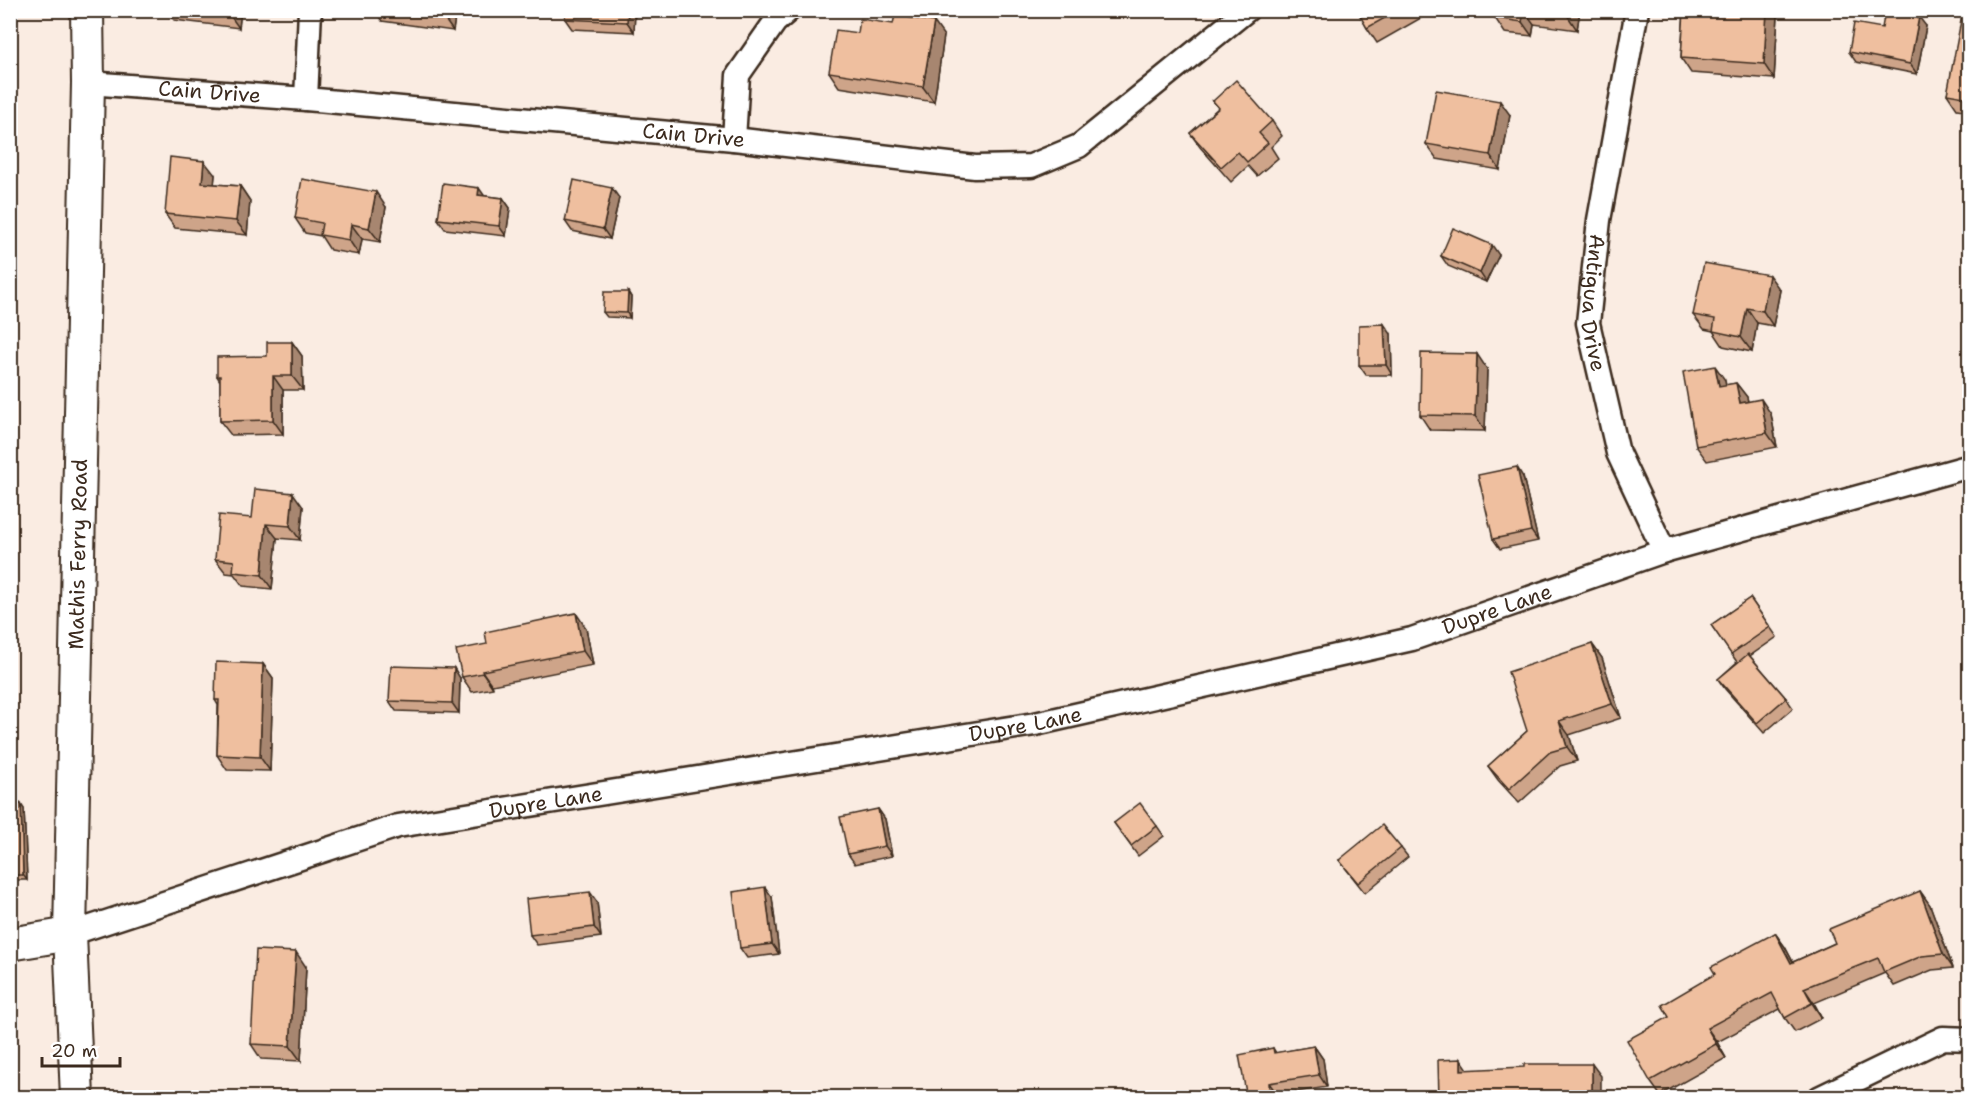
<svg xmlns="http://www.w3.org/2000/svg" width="1980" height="1108" font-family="'Shantell Sans',sans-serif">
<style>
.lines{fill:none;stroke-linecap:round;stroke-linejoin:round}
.minor-casing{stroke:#3b2a1e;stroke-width:27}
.secondary-casing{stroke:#3b2a1e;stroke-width:36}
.minor{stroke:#fff;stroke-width:22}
.secondary{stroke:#fff;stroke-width:32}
.wall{fill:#cea489;stroke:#3b2a1e;stroke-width:1.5}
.shaded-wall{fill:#a7866f;stroke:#3b2a1e;stroke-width:1.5}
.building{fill:#efbf9f;stroke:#3b2a1e;stroke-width:1.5}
.labels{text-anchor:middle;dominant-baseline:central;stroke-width:4.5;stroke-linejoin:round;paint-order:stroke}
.street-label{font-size:21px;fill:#3b2a1e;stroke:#fff}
</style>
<rect width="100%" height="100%" fill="#faece2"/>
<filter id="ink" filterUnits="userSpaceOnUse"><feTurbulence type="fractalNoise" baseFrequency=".0167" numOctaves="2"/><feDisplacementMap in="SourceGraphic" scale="12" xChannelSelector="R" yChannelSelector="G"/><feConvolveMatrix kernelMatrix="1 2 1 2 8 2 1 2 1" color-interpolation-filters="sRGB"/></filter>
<g filter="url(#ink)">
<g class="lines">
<defs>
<g id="minor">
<path id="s1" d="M 1637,10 L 1599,220 L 1588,323 L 1618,453 L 1664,551"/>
<path id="s2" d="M 88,83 L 306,99 L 734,139 L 975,167 L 1031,166 L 1079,146 L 1247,10"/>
<polyline points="306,99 310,10"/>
<polyline points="734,139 738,75 775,22 789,10"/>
<path id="s3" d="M 70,934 L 398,826 L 1035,724 L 1412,639 L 1664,551 L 1970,466"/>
<polyline points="1819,1098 1943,1038 1970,1039"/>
</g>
<g id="secondary">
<polyline points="10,944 70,934"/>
<path id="s4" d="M 77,1098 L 70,934 L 88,83 L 87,10"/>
</g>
</defs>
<use href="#minor" class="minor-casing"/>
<use href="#secondary" class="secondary-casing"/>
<use href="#minor" class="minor"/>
<use href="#secondary" class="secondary"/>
</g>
<g class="wall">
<polygon points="167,10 241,10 239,28 174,20"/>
<polygon points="374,10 456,10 453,31 382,21"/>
<polygon points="635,10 634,32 572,29 565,19"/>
<polygon points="1357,10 1435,10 1377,43 1367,28"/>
<polygon points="1496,10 1580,10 1577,30 1534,24 1532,36 1505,33 1495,18"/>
<polygon points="1684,10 1775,10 1778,15 1774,79 1691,73 1681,58"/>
<polygon points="1970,10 1970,111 1957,109 1947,94"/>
<polygon points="893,24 944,36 934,102 839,87 829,72 858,33"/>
<polygon points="1926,26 1917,74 1856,62 1849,52 1882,28"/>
<polygon points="1213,101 1272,121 1282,136 1271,147 1278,158 1257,176 1248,166 1231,182 1200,147 1190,133 1218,108"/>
<polygon points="1510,115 1500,170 1437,159 1426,144"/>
<polygon points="215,175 214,184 240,186 250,201 247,235 175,228 165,214"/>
<polygon points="485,196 503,198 510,208 506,236 445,229 438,219"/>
<polygon points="619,198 610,239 572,231 565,221"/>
<polygon points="386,207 380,242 362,239 359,255 330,250 321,236 305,233 295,218"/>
<polygon points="1499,255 1486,282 1448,266 1441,256"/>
<polygon points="1780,290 1773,326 1757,323 1752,352 1723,346 1713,331 1704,329 1693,315"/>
<polygon points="628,292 631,297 630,318 607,317 603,312"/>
<polygon points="1391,334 1392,375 1366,375 1359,365"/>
<polygon points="292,342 302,356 303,390 283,390 283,434 231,435 220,421 220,381 217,376 267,356"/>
<polygon points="1487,369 1485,431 1430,430 1420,415"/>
<polygon points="1725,380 1726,385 1736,383 1747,397 1748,402 1771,414 1777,447 1707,461 1696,446"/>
<polygon points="1523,477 1538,541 1500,549 1493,539"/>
<polygon points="303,507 300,540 277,538 272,589 243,586 234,574 226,573 215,559 252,518"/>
<polygon points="1750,598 1777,637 1750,656 1786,698 1793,708 1764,733 1725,689 1718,679 1737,662 1711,625"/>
<polygon points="586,628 593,665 492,685 493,688 472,692 462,677"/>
<polygon points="1592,644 1602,658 1621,718 1569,735 1577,761 1560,766 1519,803 1498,780 1488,766 1527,731"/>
<polygon points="263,664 273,678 270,771 227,770 217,755 218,705 215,700"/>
<polygon points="460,678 459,713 396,711 389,701"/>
<polygon points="10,804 24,809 27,880 10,880"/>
<polygon points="878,809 885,819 892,856 855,864 848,854"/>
<polygon points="1114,823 1157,826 1164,836 1138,856"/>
<polygon points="1401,848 1408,857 1365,893 1339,860"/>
<polygon points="1920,891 1930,905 1953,968 1932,970 1894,986 1885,973 1814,1003 1822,1018 1795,1032 1785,1018 1780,1009 1717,1042 1726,1058 1660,1095 1650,1081 1669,1017 1715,974 1775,933 1785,947 1793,962 1835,943"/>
<polygon points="772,897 779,954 747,958 740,948"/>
<polygon points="597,902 601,937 537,945 530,935"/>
<polygon points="306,967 301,1061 261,1059 251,1044"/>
<polygon points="1314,1046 1323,1059 1327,1087 1278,1095 1247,1098 1273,1048 1276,1053"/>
</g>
<g class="shaded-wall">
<polygon points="229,10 241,10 239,28 229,14"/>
<polygon points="444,10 456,10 453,31 443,17"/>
<polygon points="628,10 635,10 634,32 627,22"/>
<polygon points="1524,10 1534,24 1532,36 1522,22"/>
<polygon points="1567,10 1580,10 1577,30 1567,15"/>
<polygon points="1767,10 1775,10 1778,15 1774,79 1764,64"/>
<polygon points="1919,17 1926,26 1917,74 1910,64"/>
<polygon points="934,22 944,36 934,102 923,87"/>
<polygon points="1500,101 1510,115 1500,170 1490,155"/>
<polygon points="204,161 215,175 213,197 202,183"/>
<polygon points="240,186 250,201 247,235 236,221"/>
<polygon points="479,188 486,198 478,195"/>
<polygon points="612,188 619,198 610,239 603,229"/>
<polygon points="376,192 386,207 380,242 369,228"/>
<polygon points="503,198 510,208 506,236 499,226"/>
<polygon points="351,224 362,239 359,255 349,240"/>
<polygon points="1492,245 1499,255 1486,282 1480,273"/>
<polygon points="1769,275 1780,290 1773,326 1763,311"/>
<polygon points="628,292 631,297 630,318 627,313"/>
<polygon points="1747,308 1757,323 1752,352 1741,337"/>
<polygon points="1384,324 1391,334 1392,375 1386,365"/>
<polygon points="292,342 302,356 303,390 292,376"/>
<polygon points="1477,354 1487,369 1485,431 1475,416"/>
<polygon points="1715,366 1725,380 1729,401 1719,386"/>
<polygon points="273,376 283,390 283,434 273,420"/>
<polygon points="1736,383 1747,397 1751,417 1740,403"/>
<polygon points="1761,399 1771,414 1777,447 1767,433"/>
<polygon points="1517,467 1523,477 1538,541 1531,531"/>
<polygon points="293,493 303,507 300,540 290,526"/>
<polygon points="266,524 277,538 272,589 262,575"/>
<polygon points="576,613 586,628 593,665 583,651"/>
<polygon points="1592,644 1602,658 1621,718 1612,704"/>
<polygon points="263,664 273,678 270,771 260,757"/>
<polygon points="454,668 460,678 459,713 452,703"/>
<polygon points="482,671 492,685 493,688 483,673"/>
<polygon points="1559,721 1569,735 1577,761 1567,747"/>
<polygon points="21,804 24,809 27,880 23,875"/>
<polygon points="878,809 885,819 892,856 885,846"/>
<polygon points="765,887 772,897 779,954 772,944"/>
<polygon points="1920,891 1930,905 1953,968 1943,954"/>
<polygon points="590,892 597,902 601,937 594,927"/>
<polygon points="1775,933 1785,947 1801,977 1791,963"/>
<polygon points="296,952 306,967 301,1061 290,1046"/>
<polygon points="1804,988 1814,1003 1822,1018 1812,1003"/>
<polygon points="1707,1028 1717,1042 1726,1058 1716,1044"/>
<polygon points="1314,1046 1323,1059 1327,1087 1319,1075"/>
<polygon points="1461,1059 1470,1072 1461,1070"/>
<polygon points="1592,1064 1601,1076 1601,1098 1592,1098"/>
<polygon points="1269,1083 1278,1095 1278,1098 1270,1098"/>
</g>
<g class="building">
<polygon points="203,10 229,10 229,14"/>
<polygon points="400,10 444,10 443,17"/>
<polygon points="565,10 628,10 627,22 565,19"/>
<polygon points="1357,10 1399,10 1367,28"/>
<polygon points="1496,10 1524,10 1522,22 1495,18"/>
<polygon points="1532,10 1567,10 1567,15"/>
<polygon points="1684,10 1767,10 1764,64 1681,58"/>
<polygon points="1963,10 1970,10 1970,98 1947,94"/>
<polygon points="1885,11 1919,17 1910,64 1849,52 1854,23 1882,28"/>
<polygon points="895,15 934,22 923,87 829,72 836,30 858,33 860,19 893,24"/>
<polygon points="1236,80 1272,121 1259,133 1268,143 1247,162 1238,152 1221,167 1190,133 1219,108 1213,101"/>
<polygon points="1436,90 1500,101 1490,155 1426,144"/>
<polygon points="170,157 204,161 202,183 240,186 236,221 165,214"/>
<polygon points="302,179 376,192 369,228 351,224 349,240 320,235 322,223 295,218"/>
<polygon points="574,180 612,188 603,229 565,221"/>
<polygon points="443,183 479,188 478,195 503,198 499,226 438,219"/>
<polygon points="1453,228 1492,245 1480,273 1441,256"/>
<polygon points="1704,263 1769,275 1763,311 1747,308 1741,337 1713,331 1715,319 1693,315"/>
<polygon points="604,292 628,292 627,313 603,312"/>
<polygon points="1384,324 1386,365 1359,365 1359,325"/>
<polygon points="267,342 292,342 292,376 273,376 273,420 220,421 220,376 217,376 217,357 267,356"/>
<polygon points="1421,353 1477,354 1475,416 1420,415"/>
<polygon points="1715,366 1719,386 1736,383 1740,403 1761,399 1767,433 1696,446 1683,372"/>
<polygon points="1517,467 1531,531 1493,539 1478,475"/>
<polygon points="255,489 293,493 290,526 266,524 262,575 233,572 234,561 215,559 219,515 252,518"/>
<polygon points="1750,598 1770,627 1731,654 1711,625"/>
<polygon points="576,613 583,651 482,671 483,673 462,677 456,650 487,644 485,632"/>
<polygon points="1592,644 1612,704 1559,721 1567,747 1550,752 1509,789 1488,766 1527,731 1508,672"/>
<polygon points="1748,654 1786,698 1757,723 1718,679"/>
<polygon points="216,662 263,664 260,757 217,755 219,700 215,700"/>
<polygon points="391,666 454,668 452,703 389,701"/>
<polygon points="1140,803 1157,826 1131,846 1114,823"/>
<polygon points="10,804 21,804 23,875 10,875"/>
<polygon points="878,809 885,846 848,854 840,817"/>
<polygon points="1382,825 1401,848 1358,883 1339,860"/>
<polygon points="765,887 772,944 740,948 733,892"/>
<polygon points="1920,891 1943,954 1922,956 1884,972 1878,958 1804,988 1812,1003 1785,1018 1772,993 1707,1028 1716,1044 1650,1081 1627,1040 1669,1017 1662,1005 1715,974 1711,967 1775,933 1791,963 1835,943 1829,929"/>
<polygon points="590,892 594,927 530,935 526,899"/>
<polygon points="1970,905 1970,952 1965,906"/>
<polygon points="256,950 296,952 290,1046 251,1044"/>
<polygon points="1314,1046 1319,1075 1269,1083 1270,1098 1247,1098 1239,1055 1273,1048 1274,1053"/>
<polygon points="1461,1059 1461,1070 1524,1067 1524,1064 1592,1064 1592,1098 1439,1098 1438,1060"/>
</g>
</g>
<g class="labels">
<g class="street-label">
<text stroke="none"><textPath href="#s2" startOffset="122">Cain Drive</textPath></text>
<text stroke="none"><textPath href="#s2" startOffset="608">Cain Drive</textPath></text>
<text stroke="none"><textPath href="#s1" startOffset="297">Antigua Drive</textPath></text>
<text stroke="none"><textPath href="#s4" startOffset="544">Mathis Ferry Road</textPath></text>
<text stroke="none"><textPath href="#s3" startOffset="1467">Dupre Lane</textPath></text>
<text stroke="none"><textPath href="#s3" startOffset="981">Dupre Lane</textPath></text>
<text stroke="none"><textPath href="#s3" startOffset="495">Dupre Lane</textPath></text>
</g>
</g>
<rect width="1980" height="1108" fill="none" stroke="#fff" stroke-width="36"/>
<rect x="18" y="18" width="1944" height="1072" fill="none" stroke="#3b2a1e" stroke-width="2" filter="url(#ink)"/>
<path d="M42 1057v9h78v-9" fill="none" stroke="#3b2a1e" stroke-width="3"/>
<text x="51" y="1057" font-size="18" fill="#3b2a1e" stroke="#ffffff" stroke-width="4.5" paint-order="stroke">20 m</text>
</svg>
